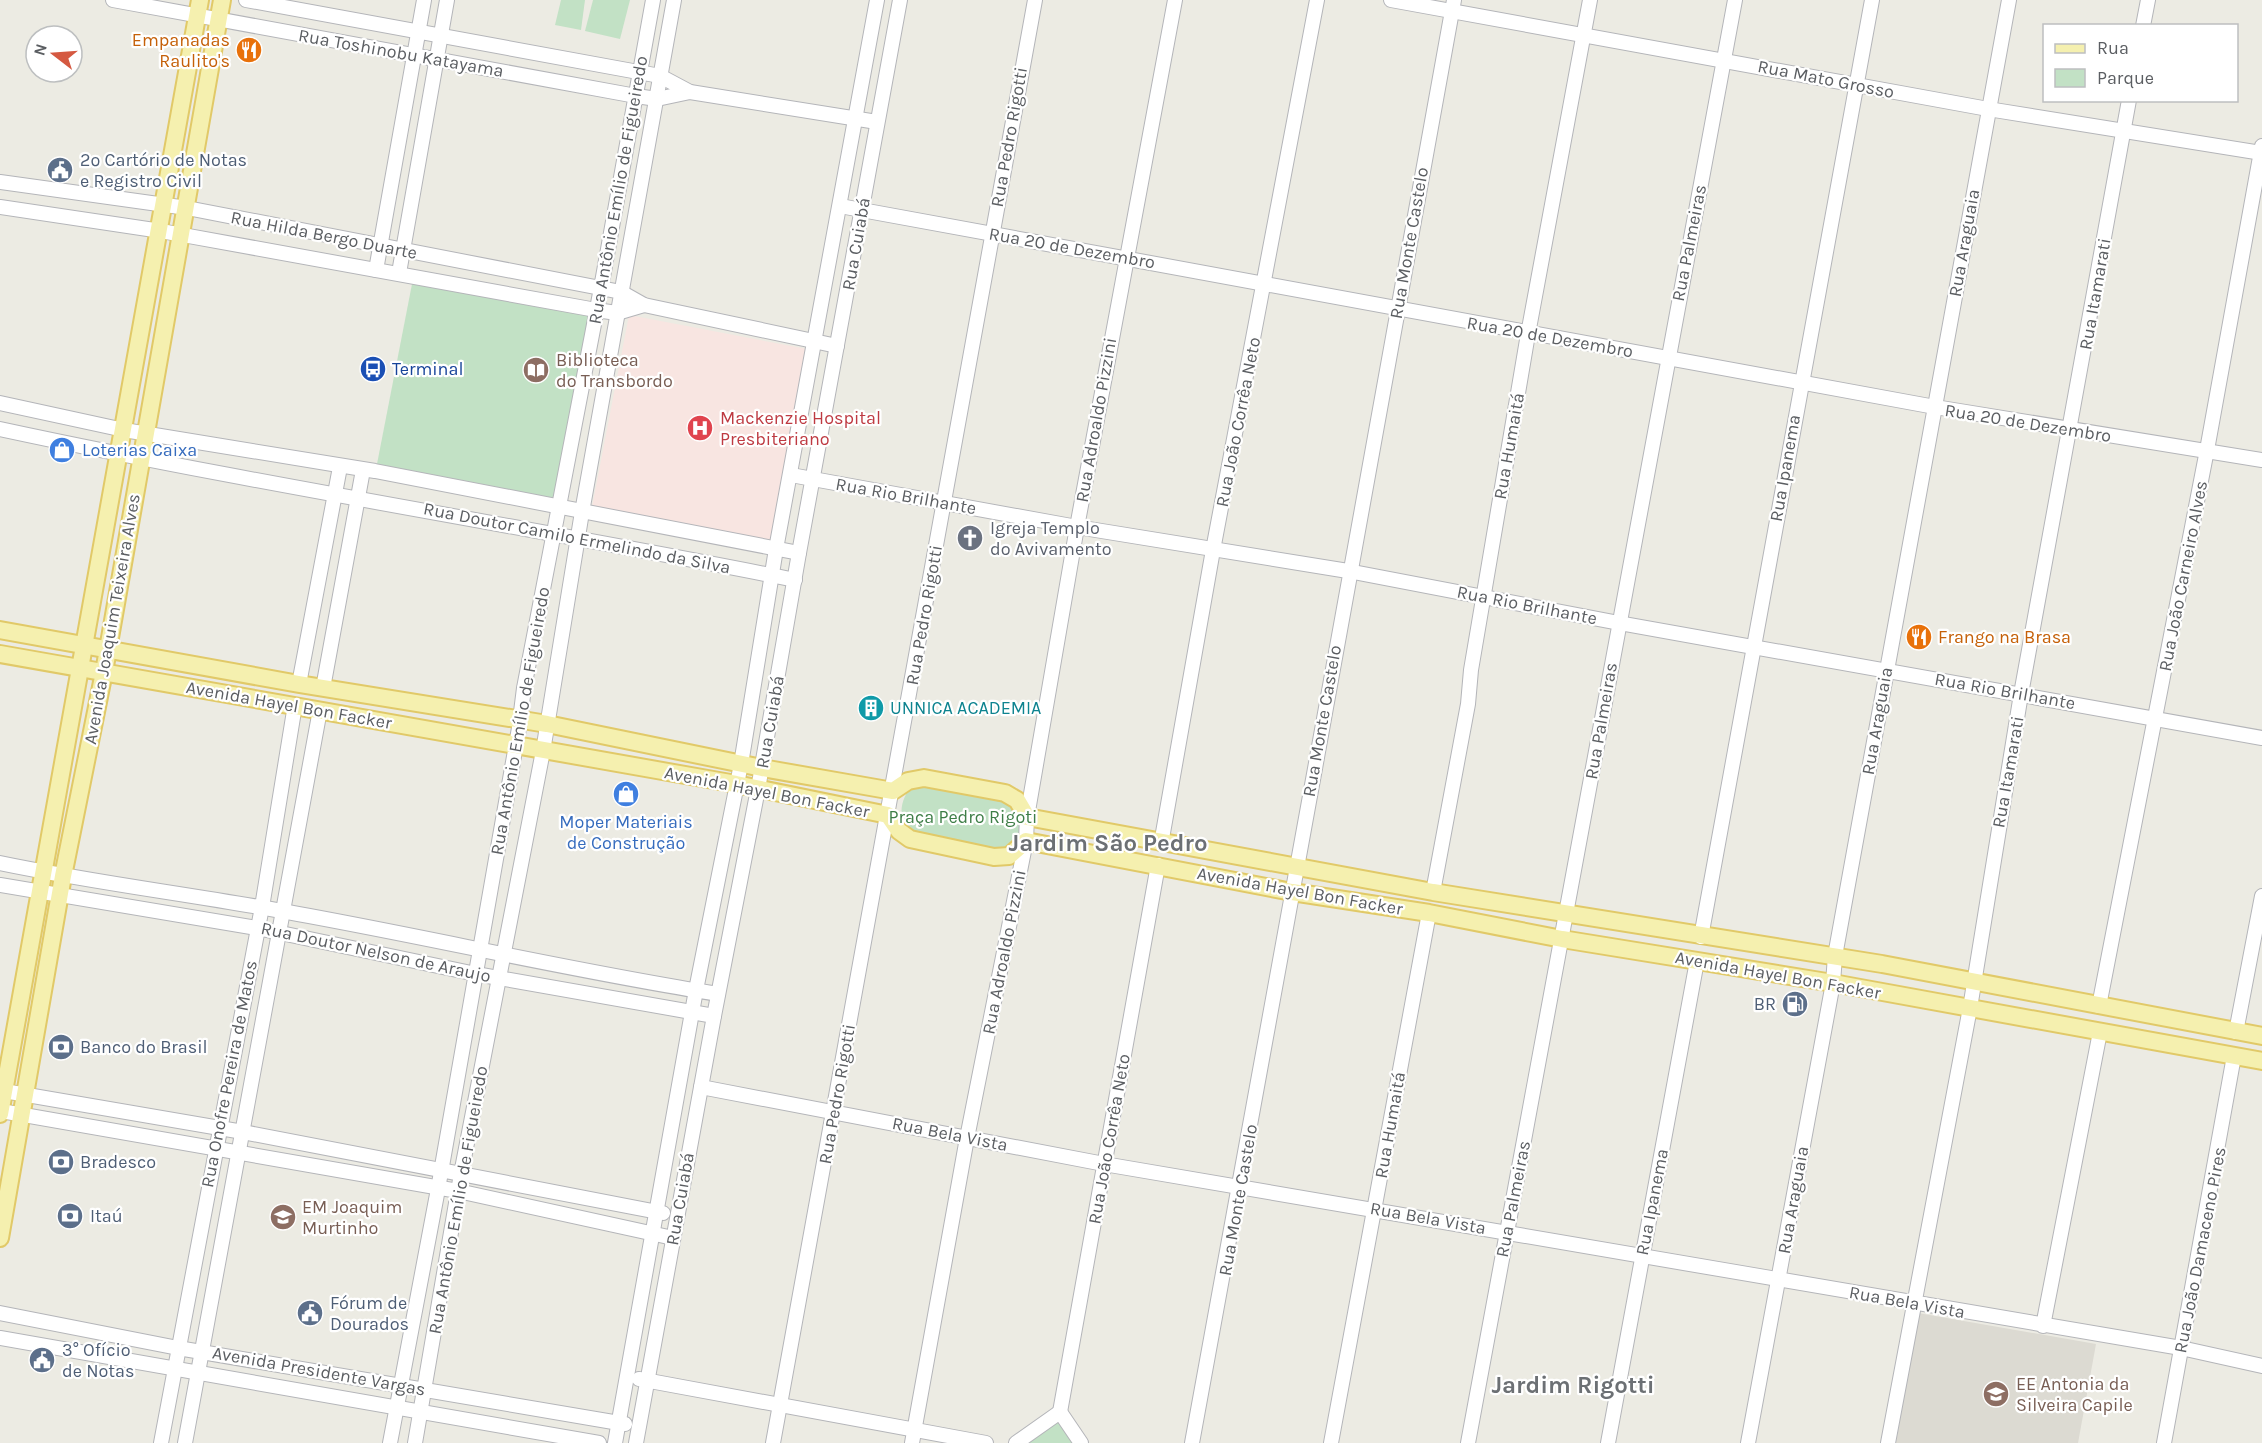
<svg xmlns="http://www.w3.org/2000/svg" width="2262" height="1443" font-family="Karla,sans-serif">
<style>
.education{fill:#dcdad2}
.medical{fill:#f8e5e1}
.green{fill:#c2e1c5}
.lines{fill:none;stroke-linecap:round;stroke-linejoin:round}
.minor-casing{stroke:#b4b5b9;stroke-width:16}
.major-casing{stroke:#e1c968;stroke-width:20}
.minor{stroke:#fff;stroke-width:14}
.major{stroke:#f5f0af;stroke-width:16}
.labels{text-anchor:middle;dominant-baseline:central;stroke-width:4.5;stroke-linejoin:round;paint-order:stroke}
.food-label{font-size:18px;fill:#c56008;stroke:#fff;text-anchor:end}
.street-label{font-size:18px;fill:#5b5e62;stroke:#fff}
.service-label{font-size:18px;fill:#4e5e75;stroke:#fff;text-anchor:start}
.education-label{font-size:18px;fill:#785e54;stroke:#fff;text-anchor:start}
.transit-label{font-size:18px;fill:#164399;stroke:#fff;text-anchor:start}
.health-label{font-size:18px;fill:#be3a42;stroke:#fff;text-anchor:start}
.shop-label{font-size:18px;fill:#366cbe;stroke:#fff;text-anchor:start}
.worship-label{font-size:18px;fill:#5b616d;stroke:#fff;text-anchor:start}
.culture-label{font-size:18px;fill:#0d838f;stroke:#fff;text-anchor:start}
.park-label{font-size:18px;fill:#3e7e47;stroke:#fff}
.district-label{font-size:24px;font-weight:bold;fill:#6c7074;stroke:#fff}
</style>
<rect width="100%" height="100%" fill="#ecebe3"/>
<polygon class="education" points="1918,1313 2096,1344 2078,1443 1896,1443"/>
<polygon class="medical" points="629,315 807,349 770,541 592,507"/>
<g class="green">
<polygon points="561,0 585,0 581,30 555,25"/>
<polygon points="593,0 630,0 620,39 585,31"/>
<polygon points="412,284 590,316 554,498 377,464"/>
<path d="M 913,784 L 1006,797 L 1023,819 C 1020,834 1016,847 1000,851 C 982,848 930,843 917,836 C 895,824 899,800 913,784 Z"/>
<polygon points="1059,1416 1077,1443 1021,1443"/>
</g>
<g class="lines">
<defs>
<g id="minor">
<polyline points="113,0 636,96 657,99 690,92"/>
<polyline points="246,0 660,76 690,92 877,122"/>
<polyline points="1391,0 1988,109 2262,153"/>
<polyline points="2143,26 2148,0"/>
<polyline points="0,182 187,208 621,292 644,305 837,346"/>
<polyline points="840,206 1935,407 2262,460"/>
<polyline points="0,207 161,231 596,310 617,313 644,305"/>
<polyline points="376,270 424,0"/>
<polyline points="399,273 447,0"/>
<polyline points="0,403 124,430 375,471 799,553"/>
<path d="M 0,429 C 264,486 531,527 795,580"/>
<polyline points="791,475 1077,527 1348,571 1619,623 2262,738"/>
<polyline points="299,684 340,467"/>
<polyline points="323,688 363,470"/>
<polyline points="1161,844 1213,550 1317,0"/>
<path d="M 0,863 C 86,881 173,892 259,907 C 412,933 564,970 718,994"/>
<polyline points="0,885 257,928 476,974 714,1016"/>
<polyline points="1433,892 1468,704 1471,670 1528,334 1590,0"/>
<polyline points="1701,937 1872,0"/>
<polyline points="2099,1006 2207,450 2262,146"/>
<polyline points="2236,1032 2262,896"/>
<polyline points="701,1087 1104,1164 2181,1348 2262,1366"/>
<polyline points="4,1091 243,1132 663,1213"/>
<polyline points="1,1111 458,1191 673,1238"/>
<polyline points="0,1313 178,1348 625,1424"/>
<polyline points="2043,1326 2100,1032"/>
<polyline points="0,1338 599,1443"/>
<polyline points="639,1379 986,1443"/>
<polyline points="1060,1412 1158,865"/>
<polyline points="161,1443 262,907 295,705"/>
<polyline points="185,1443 320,710"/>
<polyline points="390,1443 438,1189 519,728 524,688 601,288 653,0"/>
<polyline points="415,1443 461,1174 543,751 582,512 674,0"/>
<polyline points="615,1443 696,990 741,764 776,549 877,0"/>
<polyline points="636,1443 714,1016 758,789 799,553 900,0"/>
<polyline points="773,1443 1035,0"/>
<polyline points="912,1443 967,1138 1026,841 1027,817 1077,527 1175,0"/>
<polyline points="1016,1443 1060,1412 1081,1443"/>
<path d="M 1192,1443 C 1283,963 1364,480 1454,0"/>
<polyline points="1331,1443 1429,913"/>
<polyline points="1468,1443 1735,0"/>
<polyline points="1608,1443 1697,961"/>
<polyline points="1748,1443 1833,983 1835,956 2009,0"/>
<polyline points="1888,1443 1970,1008 2021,694 2129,100"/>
<polyline points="2164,1443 2234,1056"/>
</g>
<g id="major">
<polyline points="0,630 299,684 547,724 762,768 893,791 908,781 924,778 1005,793 1017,800 1027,817 1433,892 1882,964 2262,1036"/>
<polyline points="0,654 736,784 888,815 899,831 910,839 994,857 1009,856 1026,841 1292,892 1429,913 1562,939 1833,983 2262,1061"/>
<polyline points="0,1114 200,0"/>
<polyline points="0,1238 63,876 104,672 222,0"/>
</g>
</defs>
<use href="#minor" class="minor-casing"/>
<use href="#major" class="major-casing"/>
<use href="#minor" class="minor"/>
<use href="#major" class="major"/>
</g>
<defs>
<symbol id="restaurant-disc" viewBox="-11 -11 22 22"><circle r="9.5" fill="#e8710a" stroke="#fff"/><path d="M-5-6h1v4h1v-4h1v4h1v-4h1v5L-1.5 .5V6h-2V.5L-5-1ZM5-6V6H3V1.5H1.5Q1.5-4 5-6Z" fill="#fff"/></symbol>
<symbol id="civic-disc" viewBox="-11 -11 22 22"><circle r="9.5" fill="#5c6f8a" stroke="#fff"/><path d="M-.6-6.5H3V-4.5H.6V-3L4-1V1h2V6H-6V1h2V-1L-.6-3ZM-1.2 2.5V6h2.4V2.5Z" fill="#fff"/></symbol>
<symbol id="bus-disc" viewBox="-11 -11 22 22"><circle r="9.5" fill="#1a4fb4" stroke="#fff"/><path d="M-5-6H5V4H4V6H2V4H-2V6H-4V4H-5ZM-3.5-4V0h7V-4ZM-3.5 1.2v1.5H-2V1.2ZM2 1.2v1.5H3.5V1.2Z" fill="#fff"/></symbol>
<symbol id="library-disc" viewBox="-11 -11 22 22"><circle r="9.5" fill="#8d6e63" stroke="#fff"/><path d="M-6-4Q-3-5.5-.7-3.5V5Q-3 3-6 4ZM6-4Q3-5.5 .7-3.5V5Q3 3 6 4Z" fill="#fff"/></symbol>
<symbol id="hospital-disc" viewBox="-11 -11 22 22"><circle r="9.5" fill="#e0444e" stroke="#fff"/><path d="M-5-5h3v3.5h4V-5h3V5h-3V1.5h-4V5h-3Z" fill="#fff"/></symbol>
<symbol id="shop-disc" viewBox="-11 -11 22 22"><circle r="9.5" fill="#3f7fe0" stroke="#fff"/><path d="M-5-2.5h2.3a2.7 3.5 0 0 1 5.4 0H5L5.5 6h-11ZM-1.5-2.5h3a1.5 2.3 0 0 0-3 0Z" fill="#fff"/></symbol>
<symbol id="church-disc" viewBox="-11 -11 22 22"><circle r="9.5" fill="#6b7280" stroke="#fff"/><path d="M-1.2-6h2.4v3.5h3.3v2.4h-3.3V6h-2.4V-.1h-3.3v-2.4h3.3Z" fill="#fff"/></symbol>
<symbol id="building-disc" viewBox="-11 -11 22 22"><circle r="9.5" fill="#0f9aa8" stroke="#fff"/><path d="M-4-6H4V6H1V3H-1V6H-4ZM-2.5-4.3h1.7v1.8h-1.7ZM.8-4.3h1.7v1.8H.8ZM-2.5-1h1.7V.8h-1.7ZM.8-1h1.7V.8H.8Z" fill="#fff"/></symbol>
<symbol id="fuel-disc" viewBox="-11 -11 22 22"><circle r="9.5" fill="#5c6f8a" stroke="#fff"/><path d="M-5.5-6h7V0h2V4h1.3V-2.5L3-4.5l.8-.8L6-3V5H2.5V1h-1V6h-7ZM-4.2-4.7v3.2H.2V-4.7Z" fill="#fff"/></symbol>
<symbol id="bank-disc" viewBox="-11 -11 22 22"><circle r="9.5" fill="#5c6f8a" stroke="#fff"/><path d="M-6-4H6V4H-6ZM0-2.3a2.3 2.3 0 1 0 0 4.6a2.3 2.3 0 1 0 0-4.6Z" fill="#fff"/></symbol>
<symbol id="school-disc" viewBox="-11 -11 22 22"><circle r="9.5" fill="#8d6e63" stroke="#fff"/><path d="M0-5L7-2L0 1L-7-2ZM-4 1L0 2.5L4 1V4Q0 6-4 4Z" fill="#fff"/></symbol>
</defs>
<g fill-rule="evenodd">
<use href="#restaurant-disc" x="234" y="35" width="30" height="30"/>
<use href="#civic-disc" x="45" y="155" width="30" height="30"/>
<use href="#bus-disc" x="358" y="354" width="30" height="30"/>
<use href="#library-disc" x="521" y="355" width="30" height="30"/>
<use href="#hospital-disc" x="685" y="413" width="30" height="30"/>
<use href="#shop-disc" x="47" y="435" width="30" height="30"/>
<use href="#church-disc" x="955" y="523" width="30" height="30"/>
<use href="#restaurant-disc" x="1904" y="622" width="30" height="30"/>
<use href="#building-disc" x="856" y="693" width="30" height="30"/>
<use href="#shop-disc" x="611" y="779" width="30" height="30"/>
<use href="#fuel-disc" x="1780" y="989" width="30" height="30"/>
<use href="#bank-disc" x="46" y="1032" width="30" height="30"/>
<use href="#bank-disc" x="46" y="1147" width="30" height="30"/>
<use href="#bank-disc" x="55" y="1201" width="30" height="30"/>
<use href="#school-disc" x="268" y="1202" width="30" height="30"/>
<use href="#civic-disc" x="295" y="1298" width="30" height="30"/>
<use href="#civic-disc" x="27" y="1345" width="30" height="30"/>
<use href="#school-disc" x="1981" y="1379" width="30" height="30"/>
</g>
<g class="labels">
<g class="food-label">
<text x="230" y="40">Empanadas<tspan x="230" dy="21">Raulito's</tspan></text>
<text x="1938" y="637" text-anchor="start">Frango na Brasa</text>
</g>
<g class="street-label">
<text transform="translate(401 53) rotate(10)">Rua Toshinobu Katayama</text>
<text transform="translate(1826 79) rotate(11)">Rua Mato Grosso</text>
<text transform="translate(1009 137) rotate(-80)">Rua Pedro Rigotti</text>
<text transform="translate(618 190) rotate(-80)">Rua Antônio Emílio de Figueiredo</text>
<text transform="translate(324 235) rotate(11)">Rua Hilda Bergo Duarte</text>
<text transform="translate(1409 243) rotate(-80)">Rua Monte Castelo</text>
<text transform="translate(1689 243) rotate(-79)">Rua Palmeiras</text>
<text transform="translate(1964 243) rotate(-80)">Rua Araguaia</text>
<text transform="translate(856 244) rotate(-80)">Rua Cuiabá</text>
<text transform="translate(1072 248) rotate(10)">Rua 20 de Dezembro</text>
<text transform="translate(2095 294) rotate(-80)">Rua Itamarati</text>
<text transform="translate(1550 337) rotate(10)">Rua 20 de Dezembro</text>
<text transform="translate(1096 420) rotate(-80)">Rua Adroaldo Pizzini</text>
<text transform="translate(1238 422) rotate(-79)">Rua João Corrêa Neto</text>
<text transform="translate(2028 423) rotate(9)">Rua 20 de Dezembro</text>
<text transform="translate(1509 446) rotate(-80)">Rua Humaitá</text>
<text transform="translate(1785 468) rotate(-80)">Rua Ipanema</text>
<text transform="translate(906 496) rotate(10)">Rua Rio Brilhante</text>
<text transform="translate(577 538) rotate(11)">Rua Doutor Camilo Ermelindo da Silva</text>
<text transform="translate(2183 576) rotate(-79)">Rua João Carneiro Alves</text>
<text transform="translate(1527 605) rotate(11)">Rua Rio Brilhante</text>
<text transform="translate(924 615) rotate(-80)">Rua Pedro Rigotti</text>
<text transform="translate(112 619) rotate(-80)">Avenida Joaquim Teixeira Alves</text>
<text transform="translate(2005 691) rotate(10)">Rua Rio Brilhante</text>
<text transform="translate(289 705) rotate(10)">Avenida Hayel Bon Facker</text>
<text transform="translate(520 721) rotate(-80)">Rua Antônio Emílio de Figueiredo</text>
<text transform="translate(1322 721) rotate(-80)">Rua Monte Castelo</text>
<text transform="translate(1601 721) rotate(-80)">Rua Palmeiras</text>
<text transform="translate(1877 721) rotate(-80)">Rua Araguaia</text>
<text transform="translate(770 722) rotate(-80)">Rua Cuiabá</text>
<text transform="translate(2008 772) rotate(-80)">Rua Itamarati</text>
<text transform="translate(767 792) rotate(11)">Avenida Hayel Bon Facker</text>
<text transform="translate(1300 891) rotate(10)">Avenida Hayel Bon Facker</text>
<text transform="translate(376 952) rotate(12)">Rua Doutor Nelson de Araujo</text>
<text transform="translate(1004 952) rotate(-79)">Rua Adroaldo Pizzini</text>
<text transform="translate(1778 975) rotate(10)">Avenida Hayel Bon Facker</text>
<text transform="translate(229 1074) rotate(-79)">Rua Onofre Pereira de Matos</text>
<text transform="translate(837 1094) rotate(-80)">Rua Pedro Rigotti</text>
<text transform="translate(1390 1125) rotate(-80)">Rua Humaitá</text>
<text transform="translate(950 1134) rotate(11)">Rua Bela Vista</text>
<text transform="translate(1109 1139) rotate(-80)">Rua João Corrêa Neto</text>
<text transform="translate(680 1199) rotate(-80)">Rua Cuiabá</text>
<text transform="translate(1513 1199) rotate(-79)">Rua Palmeiras</text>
<text transform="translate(458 1200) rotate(-80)">Rua Antônio Emílio de Figueiredo</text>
<text transform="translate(1238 1200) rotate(-80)">Rua Monte Castelo</text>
<text transform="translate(1793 1200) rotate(-80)">Rua Araguaia</text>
<text transform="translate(1652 1202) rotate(-79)">Rua Ipanema</text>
<text transform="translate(1428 1218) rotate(10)">Rua Bela Vista</text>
<text transform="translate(2200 1250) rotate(-79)">Rua João Damaceno Pires</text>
<text transform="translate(1907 1302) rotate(10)">Rua Bela Vista</text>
<text transform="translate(319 1371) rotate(10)">Avenida Presidente Vargas</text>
</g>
<g class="service-label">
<text x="80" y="160">2º Cartório de Notas<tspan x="80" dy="21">e Registro Civil</tspan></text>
<text x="1776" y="1004" text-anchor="end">BR</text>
<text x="80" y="1047">Banco do Brasil</text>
<text x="80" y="1162">Bradesco</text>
<text x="90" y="1216">Itaú</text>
<text x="330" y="1303">Fórum de<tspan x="330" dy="21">Dourados</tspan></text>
<text x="62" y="1350">3° Ofício<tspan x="62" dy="21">de Notas</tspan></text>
</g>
<g class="education-label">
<text x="556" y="360">Biblioteca<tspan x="556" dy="21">do Transbordo</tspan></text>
<text x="302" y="1207">EM Joaquim<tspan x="302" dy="21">Murtinho</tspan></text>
<text x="2016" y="1384">EE Antonia da<tspan x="2016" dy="21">Silveira Capile</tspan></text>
</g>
<g class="transit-label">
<text x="392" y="369">Terminal</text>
</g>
<g class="health-label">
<text x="720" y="418">Mackenzie Hospital<tspan x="720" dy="21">Presbiteriano</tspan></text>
</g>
<g class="shop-label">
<text x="82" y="450">Loterias Caixa</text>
<text x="626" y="822" text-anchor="middle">Moper Materiais<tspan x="626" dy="21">de Construção</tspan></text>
</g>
<g class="worship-label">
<text x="990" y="528">Igreja Templo<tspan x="990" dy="21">do Avivamento</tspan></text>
</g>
<g class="culture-label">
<text x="890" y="708">UNNICA ACADEMIA</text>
</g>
<g class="park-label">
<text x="963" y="817">Praça Pedro Rigoti</text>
</g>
<g class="district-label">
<text x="1108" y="843">Jardim São Pedro</text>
<text x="1573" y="1385">Jardim Rigotti</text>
</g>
</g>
<rect x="2043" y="24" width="195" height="78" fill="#ffffff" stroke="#bdbfc0" stroke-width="1.5"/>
<rect x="2055" y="44" width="30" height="9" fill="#f5f0af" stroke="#bdbfc0" stroke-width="1.5"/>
<text x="2097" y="54" font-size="18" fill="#5b5e62">Rua</text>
<rect x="2055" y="69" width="30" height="18" fill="#c2e1c5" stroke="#bdbfc0" stroke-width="1.5"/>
<text x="2097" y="84" font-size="18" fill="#5b5e62">Parque</text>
<g transform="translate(54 54) rotate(287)"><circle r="28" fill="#ffffff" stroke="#bdbfc0" stroke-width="1.5"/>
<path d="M0-4.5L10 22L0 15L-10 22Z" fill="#d55941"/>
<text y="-9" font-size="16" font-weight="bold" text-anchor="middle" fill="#5b5e62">N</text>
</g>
</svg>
